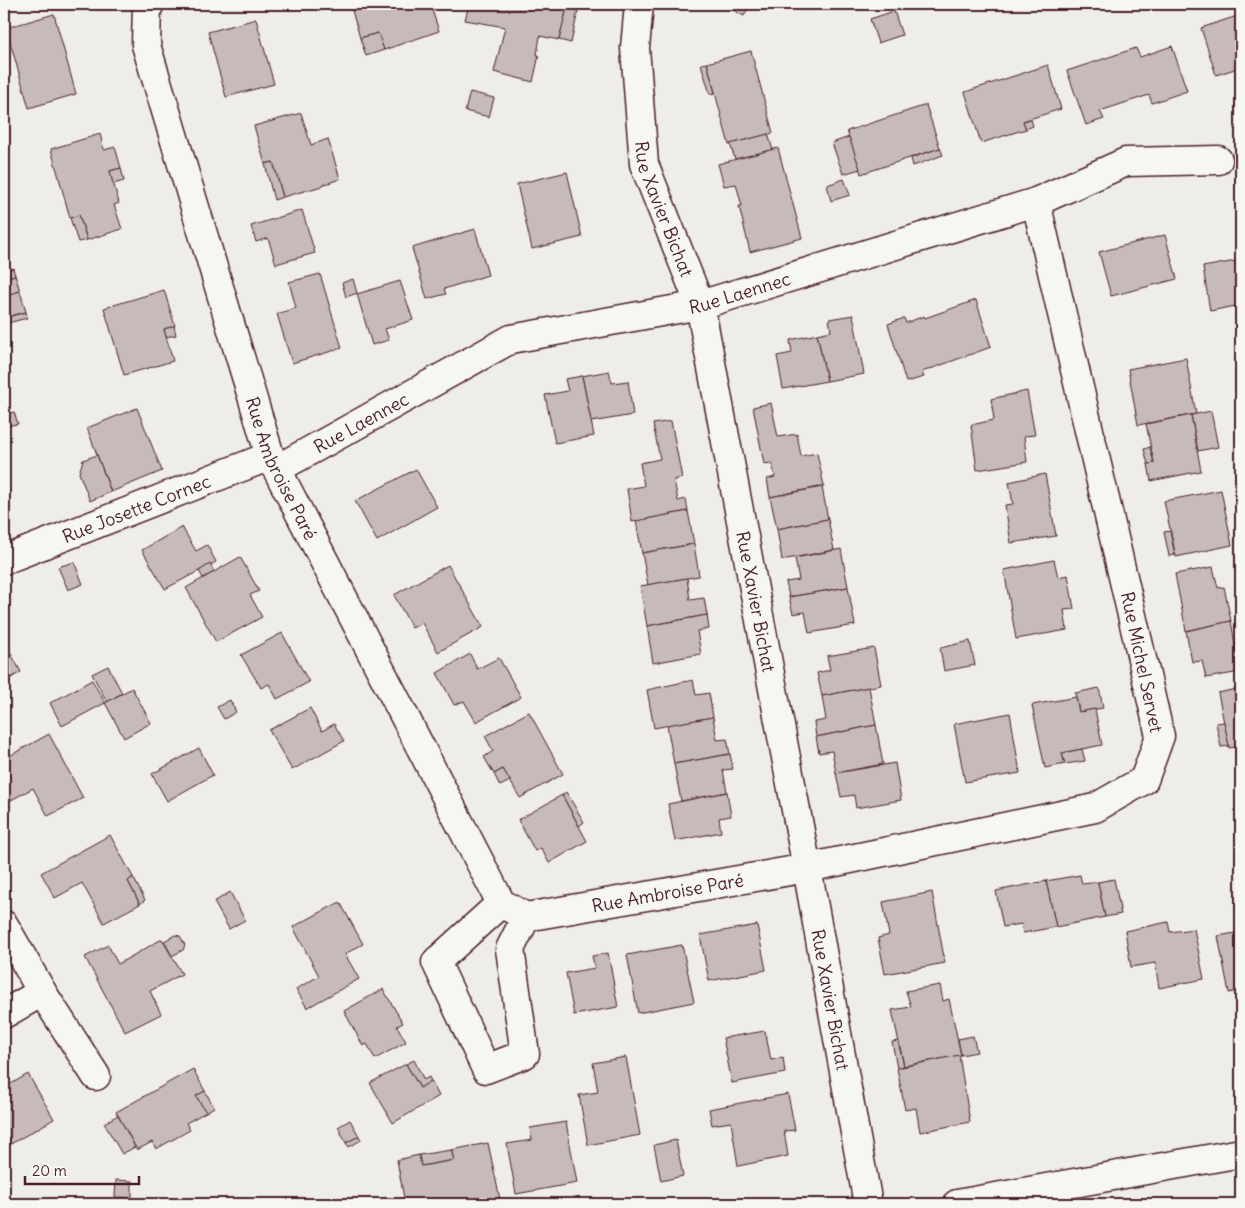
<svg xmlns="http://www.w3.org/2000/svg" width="1245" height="1208" font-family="Delius,sans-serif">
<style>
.building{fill:#c6babb;stroke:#4a1f2b}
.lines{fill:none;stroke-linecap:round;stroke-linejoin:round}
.street-casing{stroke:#4a1f2b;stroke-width:31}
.street{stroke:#f6f6f2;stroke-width:28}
.labels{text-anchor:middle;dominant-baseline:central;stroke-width:4;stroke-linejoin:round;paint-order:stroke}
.street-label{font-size:18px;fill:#4a1f2b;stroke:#f6f6f2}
</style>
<rect width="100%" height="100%" fill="#efedea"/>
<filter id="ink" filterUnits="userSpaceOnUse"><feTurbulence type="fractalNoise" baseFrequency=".02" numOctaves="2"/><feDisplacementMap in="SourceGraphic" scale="10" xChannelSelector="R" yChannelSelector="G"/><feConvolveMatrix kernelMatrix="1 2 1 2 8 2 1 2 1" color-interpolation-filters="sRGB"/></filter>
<g filter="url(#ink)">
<g class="building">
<polygon points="350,4 430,4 439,31 384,50 378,33 360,38"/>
<polygon points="469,4 568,4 559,40 540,36 537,55 539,55 533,82 494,72 505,27 465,20"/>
<polygon points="722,4 750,4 744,16"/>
<polygon points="567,8 578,11 571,43 559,40"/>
<polygon points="1241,9 1241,67 1216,75 1201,28 1240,15 1238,10"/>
<polygon points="894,11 902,35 878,43 870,19"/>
<polygon points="54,14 76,94 29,108 6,28"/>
<polygon points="256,19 274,84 226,97 208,32"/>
<polygon points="378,33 384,50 366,56 360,38"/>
<polygon points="1172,46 1187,91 1152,103 1149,95 1100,111 1104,119 1086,125 1067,71 1136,48 1140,57"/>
<polygon points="751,51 773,133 729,145 707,63"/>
<polygon points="707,63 715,93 710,94 701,64"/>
<polygon points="1048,65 1061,109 1023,121 1026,129 981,143 965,92"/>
<polygon points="470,92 494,98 489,117 465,111"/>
<polygon points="926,105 940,148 861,174 847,131"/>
<polygon points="301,113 311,145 328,139 340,179 322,185 322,186 283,197 273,162 265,164 254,126"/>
<polygon points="1031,119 1033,126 1026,129 1023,121"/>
<polygon points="100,134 104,150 115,147 121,168 110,171 119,203 114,205 122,229 87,240 79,215 70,218 51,149"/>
<polygon points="768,134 773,150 735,159 730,144"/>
<polygon points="849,137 860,169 843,174 832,143"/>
<polygon points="778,148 802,238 750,252 739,206 742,206 736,184 724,186 718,164"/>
<polygon points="940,148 943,155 913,166 911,158"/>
<polygon points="273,162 283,197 274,200 265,164"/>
<polygon points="121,168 124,181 113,184 110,171"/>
<polygon points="567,172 582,237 532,249 517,184"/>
<polygon points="844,179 850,195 831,201 827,185"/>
<polygon points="302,210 315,253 276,264 268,238 256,242 251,226"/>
<polygon points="79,215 87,240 78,242 70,218"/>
<polygon points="475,229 488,275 444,289 446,294 427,299 412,248"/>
<polygon points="1165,235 1177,279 1111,296 1099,252"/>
<polygon points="1241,260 1241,305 1210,311 1203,267"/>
<polygon points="13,268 15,275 4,278 4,271"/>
<polygon points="320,274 342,348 292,363 277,314 296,308 289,282"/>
<polygon points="15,275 20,291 4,296 4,278"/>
<polygon points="353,279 357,293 346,297 342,283"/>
<polygon points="400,281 413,320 385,329 389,340 372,345 357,294"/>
<polygon points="164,290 175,326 164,329 173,361 124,375 104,308"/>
<polygon points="20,291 26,312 4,318 4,296"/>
<polygon points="976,300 991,347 922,372 924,377 906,382 888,324 904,318 906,323 924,316 925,318"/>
<polygon points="26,312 27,318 4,324 4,318"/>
<polygon points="853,315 864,374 827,381 817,334 831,331 829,319"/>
<polygon points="174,326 176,335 166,337 164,329"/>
<polygon points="817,334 827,381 783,389 777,356 792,353 790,340"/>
<polygon points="1186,358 1196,414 1138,425 1128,369"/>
<polygon points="609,371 612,383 628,381 633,415 591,422 582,376"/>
<polygon points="582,376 594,436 555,443 545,395 568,391 565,379"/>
<polygon points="1027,391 1035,435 1024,436 1027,462 977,470 971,425 994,420 991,399"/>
<polygon points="771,403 778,437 797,434 801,456 817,453 824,486 770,497 767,479 775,477 772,463 764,464 753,407"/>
<polygon points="137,408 162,471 111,492 87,428"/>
<polygon points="1211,411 1218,447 1198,451 1191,415"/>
<polygon points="14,412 18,424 5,426 4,414"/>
<polygon points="1191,415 1201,471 1151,481 1148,464 1154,463 1146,424"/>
<polygon points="671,421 682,478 674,480 678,501 686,499 688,511 632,522 627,489 644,486 640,463 660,459 653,424"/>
<polygon points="1150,447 1154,463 1148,464 1144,449"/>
<polygon points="97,455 111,492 90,501 79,473 83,460"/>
<polygon points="416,469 437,507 377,541 355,501"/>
<polygon points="1045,474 1056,536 1011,543 1005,505 1013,504 1009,482"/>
<polygon points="822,487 828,519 777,529 770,497"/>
<polygon points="1221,490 1232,545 1176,557 1164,501"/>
<polygon points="688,511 694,544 642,553 636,521"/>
<polygon points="828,519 834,550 782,560 777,529"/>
<polygon points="182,527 196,551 207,545 216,562 165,589 142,550"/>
<polygon points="1170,531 1175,555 1169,556 1164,532"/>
<polygon points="694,544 699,576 648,585 642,553"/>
<polygon points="841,549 848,587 789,597 786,582 799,580 795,558"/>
<polygon points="240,557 259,591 250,595 262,617 216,642 186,588"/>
<polygon points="1054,560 1058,577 1068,575 1074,609 1064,610 1067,630 1016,639 1004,570"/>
<polygon points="74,562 83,584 68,590 58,567"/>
<polygon points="210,564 214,572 203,578 199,571"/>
<polygon points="448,565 483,627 438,652 422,623 412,628 394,595"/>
<polygon points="1213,567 1218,588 1224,587 1231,621 1186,631 1175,574"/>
<polygon points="687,578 690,600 704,598 707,615 647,626 640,586"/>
<polygon points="848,587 855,625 809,633 805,612 793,614 789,597"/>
<polygon points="707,615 709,629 697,631 701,654 653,663 647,626"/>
<polygon points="1231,621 1240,672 1206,678 1202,661 1192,662 1186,631"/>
<polygon points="282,633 309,682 277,699 269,684 261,688 241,655"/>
<polygon points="4,641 21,672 4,682"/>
<polygon points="970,641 975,665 944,671 940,648"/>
<polygon points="874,648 881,685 822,696 817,673 830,670 827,656"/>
<polygon points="470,654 477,669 499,658 521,697 476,722 464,701 454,705 437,673"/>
<polygon points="108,666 122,693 107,702 92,674"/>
<polygon points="92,680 105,703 62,726 50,703"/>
<polygon points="693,680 696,695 709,693 713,717 654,728 647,690"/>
<polygon points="869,687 876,725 816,737 814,722 826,720 822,696"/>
<polygon points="132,688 151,723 124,738 105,703"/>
<polygon points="1099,688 1103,708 1079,712 1075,693"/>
<polygon points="1241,688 1241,746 1229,748 1218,693"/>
<polygon points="1076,697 1079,712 1095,709 1102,745 1062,753 1065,764 1045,768 1032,705"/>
<polygon points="230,700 236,712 224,719 217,707"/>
<polygon points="310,708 322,731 334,724 344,741 292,770 269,730"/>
<polygon points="529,712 563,774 520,798 503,769 494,774 484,757 493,751 485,736"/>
<polygon points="1010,713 1020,773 965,782 954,724"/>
<polygon points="713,717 717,740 727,739 730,754 674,764 667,725"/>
<polygon points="1224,722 1229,746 1221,747 1216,723"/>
<polygon points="876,725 883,764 836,773 832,751 819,753 816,737"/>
<polygon points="49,734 83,798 48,816 33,788 4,804 4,759"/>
<polygon points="199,748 213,775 167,801 152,774"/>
<polygon points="1082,749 1085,761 1065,764 1062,753"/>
<polygon points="730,754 733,769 723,770 727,792 681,801 674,764"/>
<polygon points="895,763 901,800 856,808 854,795 841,797 836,773"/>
<polygon points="503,769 510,781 500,786 494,774"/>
<polygon points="566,792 584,822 579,826 562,795"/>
<polygon points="727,792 731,816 719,818 721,832 675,841 668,804"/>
<polygon points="562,795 587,841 549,863 541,848 535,851 518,820"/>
<polygon points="110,835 133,877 128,881 140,904 104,923 82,883 55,898 41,873"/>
<polygon points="1080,875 1082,884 1098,882 1105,917 1056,927 1046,881"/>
<polygon points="133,877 145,900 140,904 128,881"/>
<polygon points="1114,879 1121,914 1105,917 1098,882"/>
<polygon points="1046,881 1056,927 1023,933 1021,924 1003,927 996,891"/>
<polygon points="230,892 245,920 229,929 214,902"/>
<polygon points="932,892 945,963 885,974 878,938 889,935 883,902"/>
<polygon points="340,902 363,944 345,954 359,979 307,1008 296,989 319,976 293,927"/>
<polygon points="1168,922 1170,932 1194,929 1204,979 1159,988 1155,963 1131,967 1125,931"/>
<polygon points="757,925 766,970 709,981 700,935"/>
<polygon points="1241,932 1241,990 1229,993 1218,936"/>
<polygon points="175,935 180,936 185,945 183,950 172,956 164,941"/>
<polygon points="162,939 182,974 150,991 161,1014 125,1032 85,957 108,945 118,964"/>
<polygon points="682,945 694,1002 638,1013 627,955"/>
<polygon points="608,953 618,1007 574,1015 566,973 595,968 592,956"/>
<polygon points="940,985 943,1001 949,999 961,1055 904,1066 892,1010 911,1007 906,991"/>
<polygon points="383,989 403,1023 397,1026 406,1042 375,1059 367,1044 363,1046 344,1011"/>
<polygon points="765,1031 771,1060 783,1057 785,1073 732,1083 723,1038"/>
<polygon points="973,1036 977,1052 961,1055 958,1039"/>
<polygon points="898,1041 904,1066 897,1068 892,1042"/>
<polygon points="959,1055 970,1122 920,1132 916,1108 905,1110 897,1068"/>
<polygon points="626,1057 640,1135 588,1145 579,1095 598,1092 593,1063"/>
<polygon points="414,1060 424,1080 429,1077 431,1081 420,1088 406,1064"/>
<polygon points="406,1064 420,1088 431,1081 439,1096 393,1123 370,1083"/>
<polygon points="193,1069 205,1091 196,1096 206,1112 186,1123 190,1130 156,1149 152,1142 137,1150 116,1112"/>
<polygon points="28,1074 54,1119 4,1148 4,1088"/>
<polygon points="205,1091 214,1107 206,1112 196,1096"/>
<polygon points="788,1094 795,1130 784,1131 788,1156 738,1166 731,1122 712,1125 709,1109"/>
<polygon points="118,1115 135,1147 122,1154 104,1123"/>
<polygon points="350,1120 359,1136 346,1143 338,1127"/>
<polygon points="566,1122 577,1183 516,1194 507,1144 532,1140 530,1128"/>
<polygon points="359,1136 361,1140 349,1147 346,1143"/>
<polygon points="676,1140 683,1176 661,1181 654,1145"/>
<polygon points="488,1143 501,1204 405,1204 397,1160 419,1155 421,1166 454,1160 451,1150"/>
<polygon points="451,1150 454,1160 421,1166 419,1155"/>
<polygon points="116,1180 132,1181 132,1198 115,1197"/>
</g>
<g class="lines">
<defs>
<g id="street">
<path id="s1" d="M 150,4 L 147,5 L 146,45 L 270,456 L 501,903 L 526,917 L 807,868 L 1095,808 L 1144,780 L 1160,736 L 1036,202"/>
<path id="s2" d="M 639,4 L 635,48 L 644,164 L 700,305 L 807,868 L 868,1204"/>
<path id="s3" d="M 277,469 L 511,339 L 700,305 L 1036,202 L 1126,162 L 1218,160"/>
<path id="s4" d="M 4,560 L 270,456"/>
<polyline points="501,903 436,962 486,1069 525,1054 510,949 526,917"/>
<polyline points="4,925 42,992 4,1014"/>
<polyline points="42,992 96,1076"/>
<polyline points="957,1204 1241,1153"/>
</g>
</defs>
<use href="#street" class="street-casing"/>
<use href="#street" class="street"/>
</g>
</g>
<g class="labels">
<g class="street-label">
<text stroke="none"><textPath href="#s2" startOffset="209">Rue Xavier Bichat</textPath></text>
<text stroke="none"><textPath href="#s3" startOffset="501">Rue Laennec</textPath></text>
<text stroke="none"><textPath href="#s3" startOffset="96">Rue Laennec</textPath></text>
<text stroke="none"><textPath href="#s1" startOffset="488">Rue Ambroise Paré</textPath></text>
<text stroke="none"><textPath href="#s4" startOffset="142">Rue Josette Cornec</textPath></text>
<text stroke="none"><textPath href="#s2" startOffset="614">Rue Xavier Bichat</textPath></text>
<text transform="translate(1142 662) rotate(78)">Rue Michel Servet</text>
<text stroke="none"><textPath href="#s1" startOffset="1148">Rue Ambroise Paré</textPath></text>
<text stroke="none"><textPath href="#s2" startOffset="1019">Rue Xavier Bichat</textPath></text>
</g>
</g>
<rect width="1245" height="1208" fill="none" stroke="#f6f6f2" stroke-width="20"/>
<rect x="10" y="10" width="1225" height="1188" fill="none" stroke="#4a1f2b" stroke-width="2" filter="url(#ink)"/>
<path d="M25 1176v8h114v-8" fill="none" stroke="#4a1f2b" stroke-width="2.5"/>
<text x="32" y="1176" font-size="15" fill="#4a1f2b" stroke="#f6f6f2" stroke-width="4" paint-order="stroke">20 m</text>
</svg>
